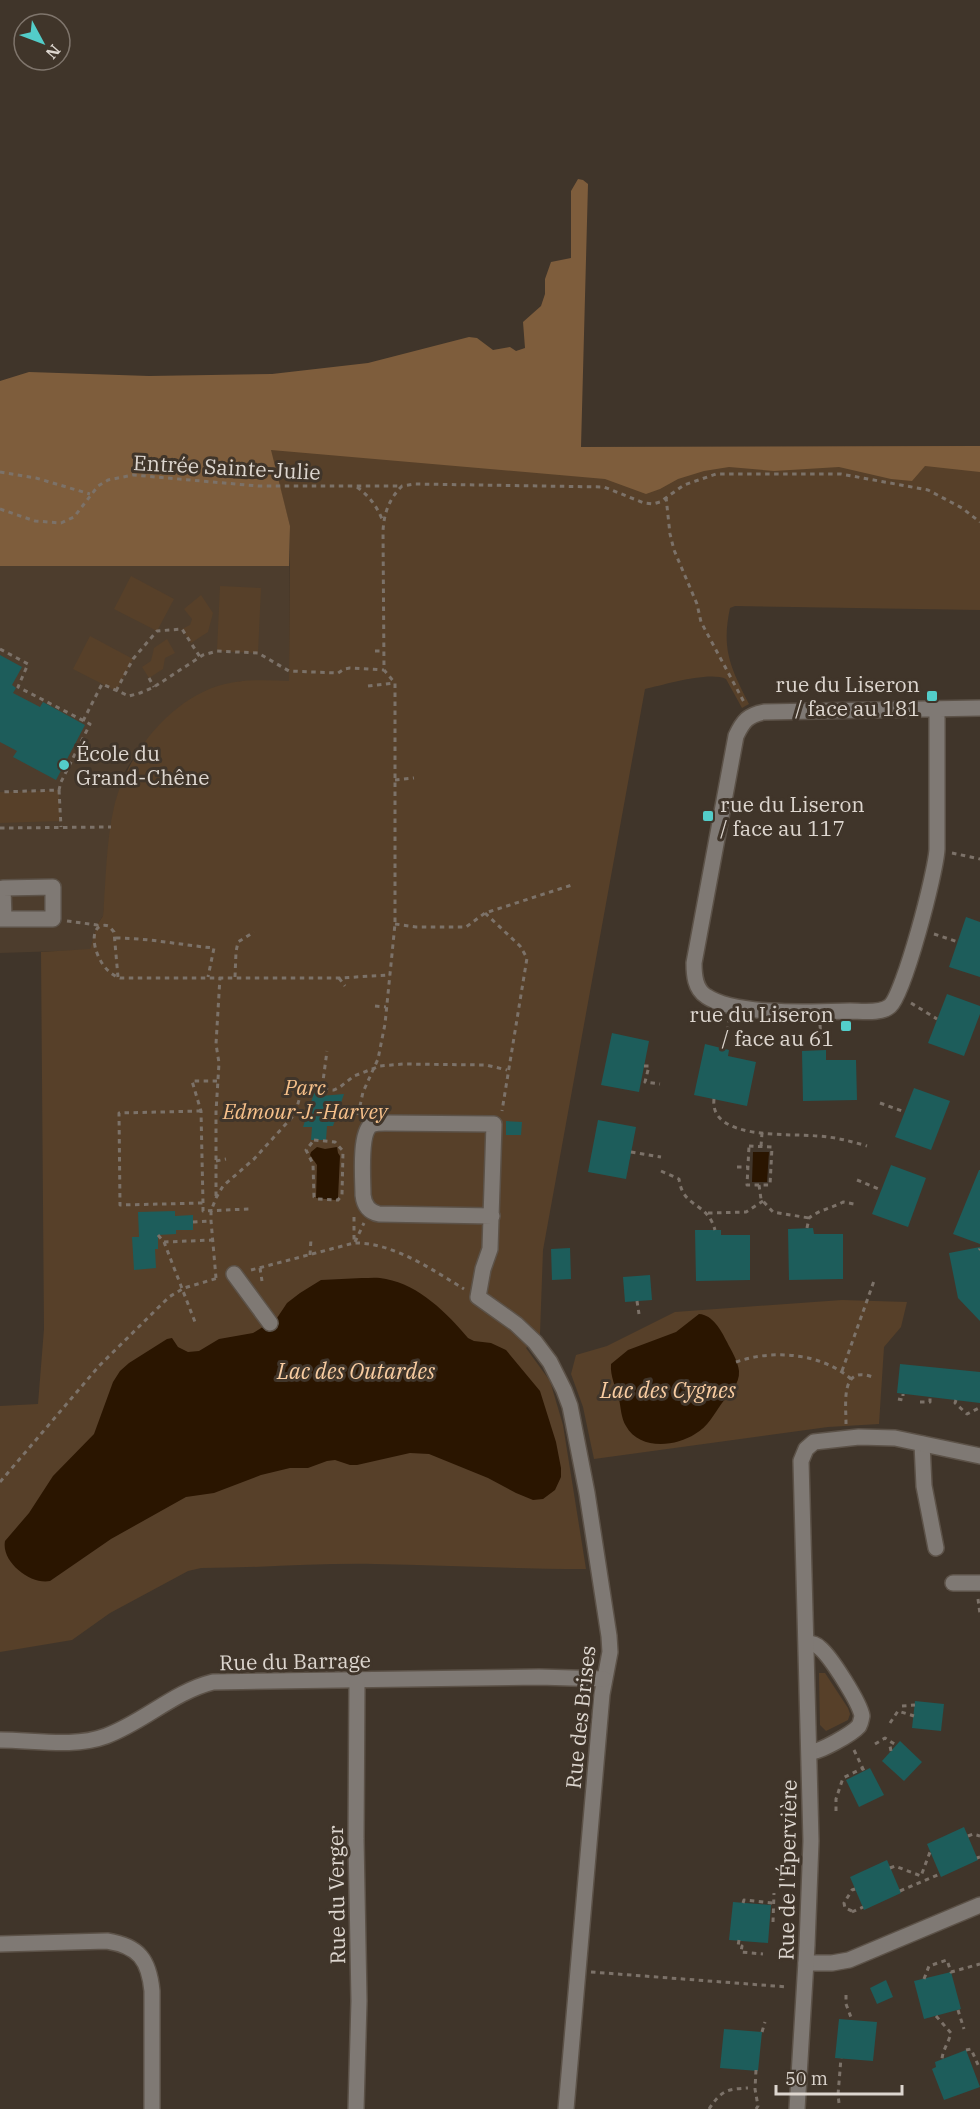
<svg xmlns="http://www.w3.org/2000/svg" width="980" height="2109" font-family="'IBM Plex Serif',serif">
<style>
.built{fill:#4d3d2d}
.green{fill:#574029}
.forest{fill:#7e5d3c}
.water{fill:#2a1500}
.building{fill:#1d5d5b}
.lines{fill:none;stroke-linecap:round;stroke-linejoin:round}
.minor-casing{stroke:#5c5248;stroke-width:18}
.path{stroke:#7c7269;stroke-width:3;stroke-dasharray:4.5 4.5;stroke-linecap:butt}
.minor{stroke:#7f7974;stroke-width:15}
.poi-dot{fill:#53cdc9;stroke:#40352a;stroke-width:2}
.labels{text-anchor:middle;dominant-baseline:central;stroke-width:6;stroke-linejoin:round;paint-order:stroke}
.street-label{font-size:21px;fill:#ddd6cf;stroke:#40352a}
.poi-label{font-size:21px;fill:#ddd6cf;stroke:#40352a;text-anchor:end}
.park-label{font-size:21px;font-style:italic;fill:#f7c18b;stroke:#40352a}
.water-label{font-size:22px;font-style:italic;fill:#f8cca1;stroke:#40352a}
</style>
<rect width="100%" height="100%" fill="#40352a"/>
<polygon class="built" points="0,566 289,566 289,681 240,681 142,744 124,773 114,809 103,916 97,925 90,950 0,953"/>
<g class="green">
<path d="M 980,446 L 980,610 L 735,606 L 730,608 C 721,650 731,668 749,704 L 742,708 L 726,679 C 709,671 664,685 645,689 L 543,1250 L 540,1334 L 526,1348 L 550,1381 L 563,1425 L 586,1569 C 515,1569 445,1565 375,1564 C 317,1563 259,1568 201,1568 L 188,1571 L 110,1613 L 72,1640 L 0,1652 L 0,1406 L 38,1404 L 44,1329 L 41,952 L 90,949 L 97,925 L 103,916 C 106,880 106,842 114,807 C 126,755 171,697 225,684 C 245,679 268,680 289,681 L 290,526 L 270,450 Z"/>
<polygon points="131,576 174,599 157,631 114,609"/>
<polygon points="220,586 261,588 258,653 217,651"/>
<polygon points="201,595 213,613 208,632 191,643 182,629 190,625 192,619 184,609"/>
<polygon points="90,636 133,659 116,691 73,669"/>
<polygon points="167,639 175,653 165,658 163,669 149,678 142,667 151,661 154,648"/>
<polygon points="59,790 60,821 0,823 0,792"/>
<polygon points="842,1300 907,1302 901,1327 884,1347 879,1424 828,1427 594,1459 583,1407 571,1374 576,1355 607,1346 675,1312"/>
<polygon points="819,1673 825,1673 848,1708 850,1714 848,1720 826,1731 820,1725"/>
</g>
<polygon class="forest" points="578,179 583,180 588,184 581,447 980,446 980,472 925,466 912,481 891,479 839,467 774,471 729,467 704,471 678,479 660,489 646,494 605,479 271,450 290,526 289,566 0,566 0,381 29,372 149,376 272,374 368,363 469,337 477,338 493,350 510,347 516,351 525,348 523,322 541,306 545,294 545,279 551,262 571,258 571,191"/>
<g class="water">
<polygon points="317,1147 325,1149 337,1147 338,1153 340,1156 338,1198 335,1200 316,1198 317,1165 310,1155 311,1152"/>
<polygon points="753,1152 769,1152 767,1182 752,1182"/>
<path d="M 362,1278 C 370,1278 378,1277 386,1279 C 419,1285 447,1313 468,1338 L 474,1341 L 491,1343 L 506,1350 L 540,1391 L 556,1442 L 561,1468 L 561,1477 L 555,1490 L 543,1499 L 533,1500 L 516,1493 L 488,1478 L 429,1454 L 410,1453 L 357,1465 L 350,1465 L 335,1460 L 327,1461 L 308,1468 L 290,1468 L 261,1475 L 214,1493 L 186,1497 L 111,1539 L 50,1581 C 31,1585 1,1562 5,1541 L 29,1513 L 53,1476 L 94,1434 L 113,1382 L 120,1371 L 129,1363 L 167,1339 L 172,1338 L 178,1347 L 188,1352 L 199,1351 L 219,1339 L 253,1333 L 277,1318 L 287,1303 L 300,1293 L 321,1280 Z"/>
<path d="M 699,1314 C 713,1315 721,1330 727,1342 C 731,1350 738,1361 739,1371 C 740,1384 729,1394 722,1403 C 714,1414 708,1427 695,1434 C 675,1447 639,1450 626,1426 C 621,1418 621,1408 619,1399 C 616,1387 610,1377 611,1364 L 628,1350 L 676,1332 Z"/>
</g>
<g class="building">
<polygon points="0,655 22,667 12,685 16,688 13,693 40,707 43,702 85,725 56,780 13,757 17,751 0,742"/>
<polygon points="966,917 980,922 980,977 949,967"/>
<polygon points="947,994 980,1006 980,1014 964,1056 928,1043"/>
<polygon points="612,1033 649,1041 639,1092 601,1085"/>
<polygon points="705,1044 729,1050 728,1056 756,1062 747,1106 694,1095"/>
<polygon points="826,1050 826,1060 856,1060 857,1100 803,1101 802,1051"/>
<polygon points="914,1088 950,1101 931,1150 895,1137"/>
<polygon points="314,1093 321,1096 344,1094 333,1126 327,1126 326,1140 311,1140 312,1127 303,1127"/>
<polygon points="598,1120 636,1127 626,1179 588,1172"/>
<polygon points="506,1121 522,1122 521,1135 506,1135"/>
<polygon points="891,1165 926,1178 908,1227 872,1214"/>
<polygon points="979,1170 980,1170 980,1244 953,1234"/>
<polygon points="175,1211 175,1216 193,1215 193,1230 176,1230 176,1234 158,1235 158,1249 155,1249 156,1268 134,1270 132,1237 139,1237 138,1212"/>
<polygon points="813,1228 814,1234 843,1234 843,1279 789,1280 788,1229"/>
<polygon points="695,1230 721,1230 721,1235 750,1235 750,1280 696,1281"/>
<polygon points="980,1247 980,1321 958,1298 949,1253"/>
<polygon points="570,1248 571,1279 552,1280 551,1249"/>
<polygon points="650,1275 652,1300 625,1302 623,1277"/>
<polygon points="900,1364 980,1372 980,1403 897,1393"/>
<polygon points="915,1701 944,1704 941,1731 912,1728"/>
<polygon points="900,1741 922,1762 904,1781 882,1761"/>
<polygon points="870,1768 884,1795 859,1807 846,1780"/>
<polygon points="964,1827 978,1860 941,1877 927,1844"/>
<polygon points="887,1860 901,1893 864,1910 850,1877"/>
<polygon points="733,1902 771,1905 768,1943 729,1940"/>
<polygon points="951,1972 961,2009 924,2019 914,1981"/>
<polygon points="886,1980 893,1997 877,2004 870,1988"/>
<polygon points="839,2019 877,2022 873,2061 835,2058"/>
<polygon points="724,2029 762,2032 758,2071 720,2068"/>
<polygon points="966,2050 980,2087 944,2100 932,2069 936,2067 935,2062"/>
</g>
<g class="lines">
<defs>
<g id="minor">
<path d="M 937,710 L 937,849 C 936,872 904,994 890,1006 C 881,1014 861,1011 850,1011 C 814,1012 735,1016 706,996 C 695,989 694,975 694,963 L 736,736 C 743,721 748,715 764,712 L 980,708"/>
<polyline points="0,919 53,919 53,887 3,888 4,919"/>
<path d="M 492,1216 L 379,1214 C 369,1212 364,1205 363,1195 C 363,1181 359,1134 371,1125 C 375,1123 380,1123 385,1123 L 494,1124 L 490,1249 L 483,1269 L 478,1297 L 516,1324 L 535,1342 L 550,1362 L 564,1390 L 570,1406 L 587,1493 L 609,1636 L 610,1652 L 602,1694 L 566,2109"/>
<polyline points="234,1274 270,1323"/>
<polyline points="922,1444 924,1486 936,1548"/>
<polyline points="953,1583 980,1583"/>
<path d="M 807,1643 C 812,1643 816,1644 820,1648 C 831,1657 860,1703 862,1716 C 861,1720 861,1722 859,1726 C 852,1734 820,1752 810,1752"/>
<path d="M 0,1740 C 34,1740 74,1748 106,1736 C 144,1722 173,1692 213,1682 L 539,1677 L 604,1679"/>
<path d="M 0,1944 L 107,1941 C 139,1946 149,1960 152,1991 L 152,2109"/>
<polyline points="806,1963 832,1963 849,1960 980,1905"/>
<polyline points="356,2109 359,2001 356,1839 357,1681"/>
<polyline points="797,2109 807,1945 811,1841 801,1461 806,1449 814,1442 859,1437 895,1438 980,1456"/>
</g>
</defs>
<use href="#minor" class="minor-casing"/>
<g class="path">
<polyline points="0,472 36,478 90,494"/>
<path d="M 357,487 C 369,496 376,505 382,519"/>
<polyline points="666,497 670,534 674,550 697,604 701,622 745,704"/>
<polyline points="0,509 35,521 61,523 74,517 98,486 108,480 133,475 258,486 402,486"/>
<polyline points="0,649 28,664 18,687 90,724 61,782 59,790 0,792"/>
<polyline points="375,651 384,651"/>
<polyline points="149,678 154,687"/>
<polyline points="368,686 394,683"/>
<polyline points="116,691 133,659 157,631 182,629 200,657"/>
<polyline points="83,721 102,684 129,696 140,693 154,687 203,655 217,651 258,653 289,671 338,673 344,669 350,668 384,670"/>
<polyline points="395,780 414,778"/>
<polyline points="59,790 61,827"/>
<polyline points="0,828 111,827"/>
<polyline points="952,853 980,859"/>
<polyline points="485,913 520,946 527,958 502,1111"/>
<polyline points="67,921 97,925 98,927"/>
<polyline points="395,924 416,927 466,927 485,913 572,885"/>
<polyline points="934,934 958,942"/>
<path d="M 116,938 C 148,938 181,945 214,948 L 208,977"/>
<path d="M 118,977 L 114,932 L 109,926 C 83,919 94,970 120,978 L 339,978 L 390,975"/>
<polyline points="235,977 236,952 238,942 254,932"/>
<polyline points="339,978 345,986"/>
<polyline points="911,1003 937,1019"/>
<polyline points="375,1006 386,1007"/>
<polyline points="820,1025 822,1050"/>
<polyline points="724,1049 729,1021"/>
<polyline points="644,1066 649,1066 645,1082 660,1084"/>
<polyline points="321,1096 327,1051"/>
<path d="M 714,1099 C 709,1141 792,1133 817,1136 C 835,1137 850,1141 867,1146"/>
<polyline points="880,1103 905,1112"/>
<polyline points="201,1111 119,1113 120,1205 203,1203 203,1211 249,1209"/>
<path d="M 358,1115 L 363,1092 L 378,1059 L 385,1024 L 395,924 L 395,683 L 384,670 L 383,531 C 384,513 389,499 402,486 L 415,484 L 604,487 L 644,503 L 653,504 L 660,502 L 684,485 L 716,474 L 841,474 L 928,490 L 962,508 L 980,522"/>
<polygon points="314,1140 335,1142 343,1151 342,1195 338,1200 317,1199 314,1197 313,1164 306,1150"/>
<polygon points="749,1146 772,1147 770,1185 747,1185"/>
<polyline points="761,1146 762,1133"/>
<polyline points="631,1152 661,1157"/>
<polyline points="216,1161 226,1159"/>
<polyline points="737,1167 747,1167"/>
<path d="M 661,1171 L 679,1179 C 683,1209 707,1201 715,1230"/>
<polyline points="857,1180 881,1190"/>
<polyline points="759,1185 761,1199 773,1212 809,1218"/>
<polyline points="216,1196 216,1112 219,1063 216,1044 220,977"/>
<polyline points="203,1203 201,1111 192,1081 217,1081"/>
<polyline points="708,1213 746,1212 763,1201"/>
<polyline points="354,1217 354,1243"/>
<polyline points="193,1222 211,1221"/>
<path d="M 807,1228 L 809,1218 C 819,1210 832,1208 843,1202 L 854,1204"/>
<polyline points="158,1235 164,1242 195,1322"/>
<polyline points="164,1242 213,1240"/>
<polyline points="355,1242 364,1223"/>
<polyline points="979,1250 980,1249"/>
<polyline points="310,1255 311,1239"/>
<polyline points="260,1268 262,1281"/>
<path d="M 251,1270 L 354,1243 C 392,1242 433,1270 464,1289"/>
<polyline points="216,1278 211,1221 211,1211 216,1198 223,1186 254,1159 295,1114 301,1093 305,1090 309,1088 334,1090 340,1087 354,1076 380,1066 403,1064 486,1065 507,1070"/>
<polyline points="637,1301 639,1314"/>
<path d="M 736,1362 C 773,1349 821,1353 851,1379"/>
<polyline points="842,1371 875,1278"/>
<polyline points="898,1399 903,1400 903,1394"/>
<polyline points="956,1400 955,1403 967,1414 979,1408 980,1406"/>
<polyline points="920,1402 930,1402 930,1397"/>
<path d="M 846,1424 C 846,1402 840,1363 875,1378"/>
<polyline points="0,1482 99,1366 169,1297 184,1288 218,1278"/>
<polyline points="978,1599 980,1614"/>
<polyline points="902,1706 915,1705"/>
<polyline points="890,1723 898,1711 914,1716"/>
<polyline points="875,1744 885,1738 896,1745"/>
<polyline points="854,1750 864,1771"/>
<polyline points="891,1751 890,1746 893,1743"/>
<polyline points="836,1811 836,1799 843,1778 863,1768"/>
<polyline points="968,1836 973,1834 980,1836"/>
<polyline points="977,1858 980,1857"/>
<polyline points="890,1868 895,1866 921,1876 930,1852"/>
<polyline points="900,1891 940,1874"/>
<polyline points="743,1903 744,1900 773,1903"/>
<polyline points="852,1911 845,1908 844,1903 852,1890 855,1889"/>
<polyline points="852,1912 863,1907"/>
<polyline points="773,1922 774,1893"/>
<polyline points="739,1940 738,1946 742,1946 741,1952 763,1954"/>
<polyline points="591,1972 788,1987"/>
<polyline points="924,1979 929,1966 947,1960 951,1972 980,1964"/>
<polyline points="846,1995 846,2004 852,2020"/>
<polyline points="958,2010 964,2029"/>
<path d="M 936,2016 L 951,2033 C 949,2042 942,2051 942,2060"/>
<polyline points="762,2032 765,2022"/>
<polyline points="966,2050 971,2049 979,2067"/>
<polyline points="756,2070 755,2089 758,2106 756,2109"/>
<polyline points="839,2103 838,2095 841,2058"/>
<path d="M 709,2109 C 721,2091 726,2089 748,2088"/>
</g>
<use href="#minor" class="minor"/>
</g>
<g class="poi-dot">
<rect x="926" y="690" width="12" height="12" rx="3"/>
<circle cx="64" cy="765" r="6"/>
<rect x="702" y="810" width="12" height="12" rx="3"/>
<rect x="840" y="1020" width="12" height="12" rx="3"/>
</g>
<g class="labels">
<g class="street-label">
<text transform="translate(227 467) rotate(3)">Entrée Sainte-Julie</text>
<text transform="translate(295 1661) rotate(-1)">Rue du Barrage</text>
<text transform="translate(580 1717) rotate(-84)">Rue des Brises</text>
<text transform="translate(787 1870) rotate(-89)">Rue de l'Épervière</text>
<text transform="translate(336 1895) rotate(-91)">Rue du Verger</text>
</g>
<g class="poi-label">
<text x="920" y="684">rue du Liseron<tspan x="920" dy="24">/ face au 181</tspan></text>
<text x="76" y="753" text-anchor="start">École du<tspan x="76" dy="24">Grand-Chêne</tspan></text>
<text x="720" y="804" text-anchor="start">rue du Liseron<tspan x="720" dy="24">/ face au 117</tspan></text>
<text x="834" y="1014">rue du Liseron<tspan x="834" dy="24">/ face au 61</tspan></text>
</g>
<g class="park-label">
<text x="305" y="1087">Parc<tspan x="305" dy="24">Edmour-J.-Harvey</tspan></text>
</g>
<g class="water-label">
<text x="356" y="1370">Lac des Outardes</text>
<text x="668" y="1389">Lac des Cygnes</text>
</g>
</g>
<g transform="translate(42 42) rotate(131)"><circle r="28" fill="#40352a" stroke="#7f756c" stroke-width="1.5"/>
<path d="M0-4.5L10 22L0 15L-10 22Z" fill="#53cdc9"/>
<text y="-9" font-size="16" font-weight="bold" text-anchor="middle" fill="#ddd6cf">N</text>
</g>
<path d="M776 2085v9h126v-9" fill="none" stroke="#ddd6cf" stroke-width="3"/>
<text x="785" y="2085" font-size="18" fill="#ddd6cf" stroke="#40352a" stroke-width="4.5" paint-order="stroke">50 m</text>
</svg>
